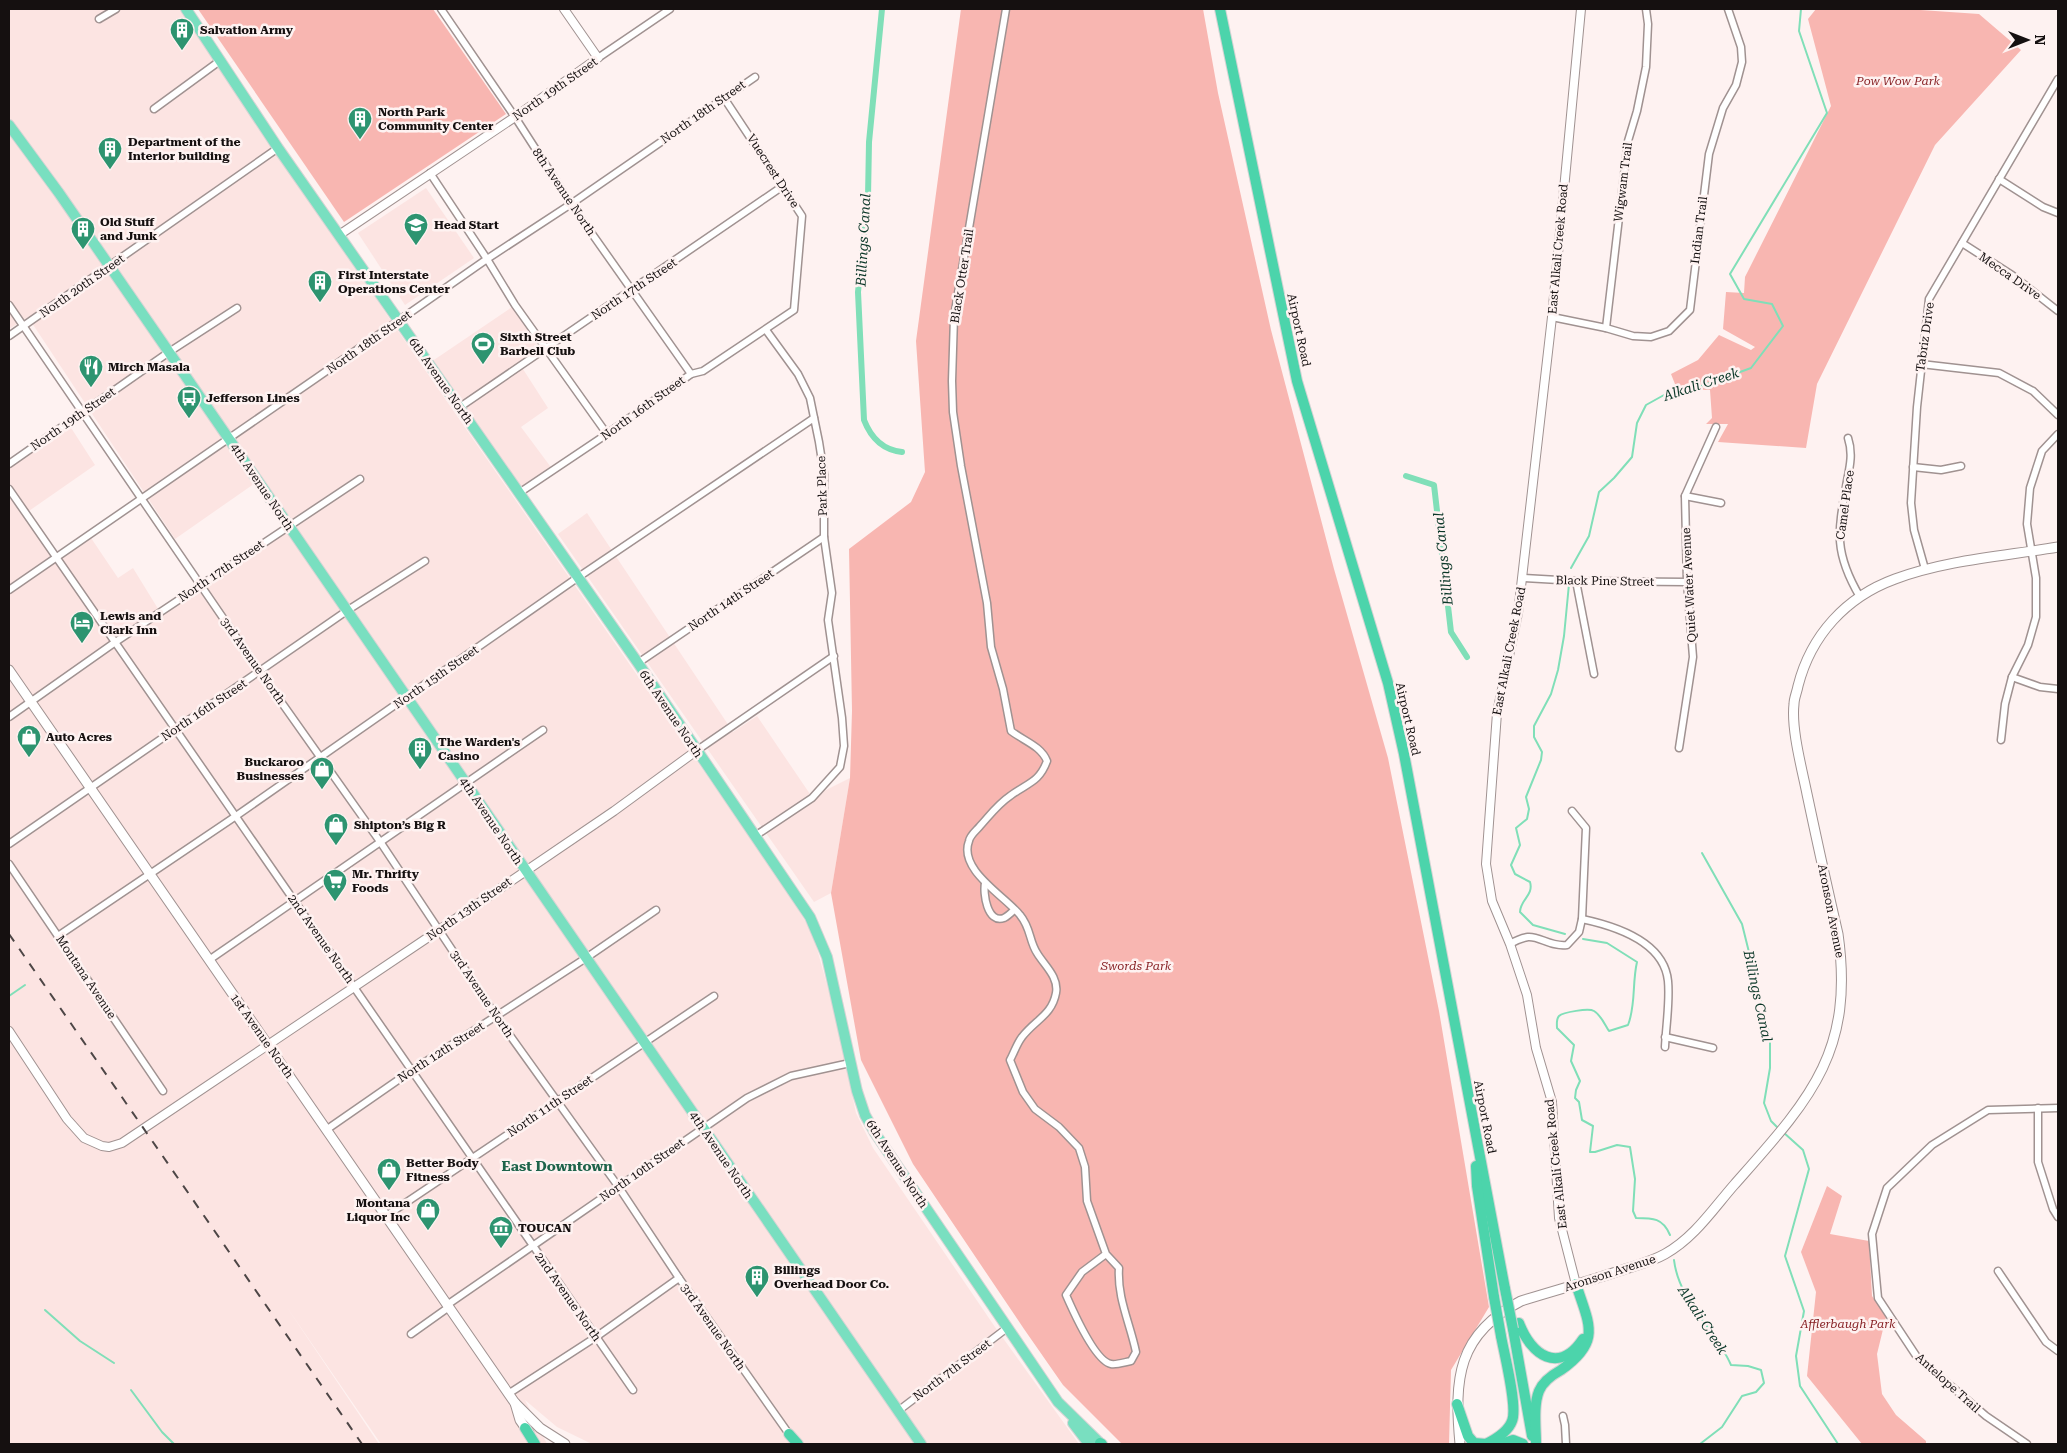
<svg xmlns="http://www.w3.org/2000/svg" width="2067" height="1453" font-family="'Roboto Serif',serif">
<style>
.built{fill:#fce4e2}
.green{fill:#f8b6b1}
.lines{fill:none;stroke-linecap:round;stroke-linejoin:round}
.stream{stroke:#80dfb8;stroke-width:2}
.canal{stroke:#80dfb8;stroke-width:6}
.minor-casing{stroke:#a09291;stroke-width:9}
.tertiary-casing{stroke:#a09291;stroke-width:10}
.secondary-casing{stroke:#a09291;stroke-width:11}
.primary-casing{stroke:#d5d4d4;stroke-width:12}
.trunk-casing{stroke:#d5d4d4;stroke-width:12}
.minor{stroke:#fff;stroke-width:6}
.tertiary{stroke:#fff;stroke-width:8}
.secondary{stroke:#fff;stroke-width:9}
.primary{stroke:#79dfc0;stroke-width:10}
.trunk{stroke:#4cd4ab;stroke-width:10}
.rail{stroke:#4d4646;stroke-width:2;stroke-dasharray:9 9;stroke-linecap:butt}
.trunk-bridge-casing{stroke:#d5d4d4;stroke-width:12;stroke-linecap:butt}
.trunk-bridge{stroke:#4cd4ab;stroke-width:10}
.labels{text-anchor:middle;dominant-baseline:central;stroke-width:5;stroke-linejoin:round;paint-order:stroke}
.poi-label{font-size:12px;font-weight:bold;fill:#151010;stroke:#fef2f1;text-anchor:start}
.park-label{font-size:12px;font-style:italic;fill:#882226;stroke:#fef2f1}
.street-label{font-size:12px;fill:#151010;stroke:#fef2f1}
.water-label{font-size:14px;font-style:italic;fill:#0b3728;stroke:#fef2f1}
.neighbourhood-label{font-size:14px;font-weight:bold;fill:#1e644b;stroke:#fef2f1}
</style>
<rect width="100%" height="100%" fill="#fef2f1"/>
<g class="built">
<polygon points="9,9 185,9 389,318 785,888 813,934 833,1007 856,1113 873,1148 995,1327 1079,1444 592,1444 557,1427 525,1400 547,1444 381,1444 286,1306 379,1444 9,1444 9,463 66,420 95,465 26,513 56,557 89,535 118,578 133,568 160,612 288,526 258,481 175,539 28,317 9,329"/>
<polygon points="426,188 474,258 405,305 358,233"/>
<polygon points="515,305 545,349 521,366 548,408 521,427 553,470 519,493 428,364"/>
<polygon points="587,513 733,732 757,716 812,797 850,778 831,893 814,902 558,534"/>
</g>
<g class="green">
<polygon points="198,9 433,9 506,114 344,222"/>
<polygon points="961,9 1203,9 1218,93 1271,330 1334,569 1388,758 1439,1011 1489,1307 1451,1370 1449,1444 1122,1444 1063,1385 1024,1329 913,1164 861,1060 831,893 850,778 852,711 849,549 911,502 925,472 916,341"/>
<polygon points="1816,9 1906,9 1979,14 2021,50 1935,145 1817,384 1806,448 1718,442 1728,424 1706,424 1712,418 1710,390 1677,389 1671,374 1698,360 1719,335 1751,350 1755,347 1723,329 1726,292 1744,293 1745,277 1831,106 1808,19"/>
<polygon points="1827,1186 1842,1196 1830,1234 1869,1241 1872,1296 1886,1317 1877,1354 1882,1394 1896,1415 1926,1441 1926,1444 1862,1444 1807,1376 1816,1292 1801,1252"/>
</g>
<g class="lines">
<g class="stream">
<polyline points="1571,568 1589,536 1599,492 1614,478 1632,457 1637,423 1646,405 1664,395 1685,392 1751,368 1783,326 1772,304 1744,299 1730,274 1827,113 1799,31 1801,9"/>
<polyline points="1702,853 1742,924 1770,1037 1770,1068 1764,1103 1771,1121 1779,1129"/>
<path d="M 1565,934 L 1533,925 L 1520,912 C 1520,900 1534,895 1530,882 L 1515,874 L 1511,865 L 1520,845 L 1516,828 L 1527,819 L 1529,809 L 1526,797 L 1541,760 L 1542,752 L 1534,737 L 1534,726 L 1551,694 L 1558,670 L 1564,636 L 1569,584"/>
<path d="M 1583,939 L 1607,943 L 1637,962 C 1632,983 1636,1005 1628,1025 L 1609,1031 C 1605,1025 1601,1015 1594,1011 C 1589,1008 1563,1012 1559,1016 C 1556,1019 1557,1025 1557,1028 L 1574,1045 L 1571,1061 L 1580,1081 L 1576,1090 L 1575,1098 L 1579,1102 L 1582,1120 L 1593,1126 L 1590,1152 L 1595,1152 L 1617,1145 L 1630,1147 L 1635,1179 L 1633,1211 L 1636,1218 C 1653,1218 1663,1218 1670,1235"/>
<polyline points="9,996 25,985"/>
<polyline points="1783,1132 1803,1150 1809,1169 1785,1256 1804,1311 1796,1356 1800,1386 1838,1444"/>
<path d="M 1674,1260 C 1679,1302 1715,1328 1731,1365 L 1748,1366 L 1761,1370 L 1764,1383 L 1756,1392 L 1742,1396 L 1722,1427 L 1700,1444"/>
<polyline points="45,1310 80,1341 114,1363"/>
<polyline points="131,1390 162,1432 174,1444"/>
</g>
<g class="canal">
<path d="M 882,9 L 869,142 L 868,197 L 858,292 L 864,420 C 871,438 883,450 902,452"/>
<polyline points="1406,476 1434,485 1451,632 1467,657"/>
</g>
<defs>
<g id="minor">
<polyline points="441,9 515,117 571,204 691,374"/>
<path d="M 1006,9 L 954,317 L 952,381 L 953,412 L 961,466 L 987,603 L 991,647 L 1003,689 L 1011,731 C 1024,741 1041,746 1047,761 C 1039,783 1027,783 1010,796 C 998,804 990,815 980,826 C 977,830 970,835 969,841 C 958,870 1005,896 1020,915 C 1031,928 1029,941 1037,953 C 1044,965 1059,977 1056,993 C 1052,1015 1035,1020 1022,1037 C 1017,1043 1014,1053 1010,1060 L 1023,1092 L 1035,1109 L 1059,1127 L 1079,1148 L 1085,1167 L 1087,1201 L 1106,1254 L 1119,1268 C 1117,1298 1130,1323 1136,1352 L 1131,1361 C 1125,1362 1117,1365 1111,1364 C 1095,1361 1073,1311 1066,1295 L 1082,1272 L 1106,1254"/>
<polyline points="99,19 116,9"/>
<polyline points="598,58 670,9"/>
<polyline points="154,109 221,60"/>
<polyline points="430,173 487,259 515,305 607,434"/>
<polyline points="1999,179 2043,207 2058,213"/>
<polyline points="1962,243 2012,275 2058,311"/>
<polyline points="9,305 260,672 381,843 496,1016 618,1186 679,1278 789,1434"/>
<polyline points="1552,317 1606,328 1633,336 1651,337 1669,331 1690,310 1709,154 1723,108 1736,85 1742,62 1741,47 1728,9"/>
<polyline points="1606,328 1628,141 1637,111 1646,67 1648,24 1646,9"/>
<polyline points="9,336 278,148"/>
<polyline points="1921,364 1999,373 2033,391 2058,415"/>
<polyline points="460,407 783,186"/>
<path d="M 1848,438 C 1853,453 1850,466 1847,481 C 1838,531 1833,551 1860,597"/>
<polyline points="9,464 169,352 237,308"/>
<polyline points="1913,467 1941,470 1961,466"/>
<path d="M 9,489 C 215,790 424,1090 633,1390"/>
<polyline points="519,493 607,434 691,374 703,371 794,310 802,216 724,98"/>
<polyline points="1685,496 1721,503"/>
<polyline points="1925,569 1914,530 1911,503 1917,407 1929,299 2058,79"/>
<polyline points="1523,578 1576,581 1687,582"/>
<polyline points="1576,581 1594,674"/>
<polyline points="9,590 315,379 487,259 571,204 755,77"/>
<polyline points="638,663 824,537"/>
<polyline points="2012,677 2040,687 2058,689"/>
<polyline points="9,717 114,643 360,479"/>
<polyline points="2001,740 2005,704 2012,677 2028,645 2036,617 2036,578 2027,524 2030,488 2042,451 2058,434"/>
<polyline points="1679,748 1693,657 1687,582 1685,496 1716,427"/>
<polyline points="696,751 834,656"/>
<polyline points="755,836 812,798 840,767 844,746 842,718 828,620 832,593 824,537 824,474 819,442 810,398 798,374 766,330"/>
<polyline points="9,844 348,610 425,561"/>
<polyline points="9,864 163,1091"/>
<path d="M 985,883 C 983,893 987,924 1004,918 C 1008,916 1012,912 1014,910"/>
<path d="M 1582,919 C 1615,926 1664,942 1668,981 C 1670,1002 1666,1025 1665,1047"/>
<polyline points="58,936 236,816 577,578 814,418"/>
<path d="M 1510,944 C 1515,941 1522,938 1528,937 C 1540,936 1550,947 1567,945 L 1579,932 L 1582,919 L 1586,828 L 1572,811"/>
<polyline points="209,960 543,730"/>
<polyline points="1665,1037 1713,1048"/>
<polyline points="2038,1108 2038,1162 2053,1209 2058,1217"/>
<polyline points="326,1130 411,1071 586,958 656,910"/>
<polyline points="386,1216 714,996"/>
<polyline points="1998,1271 2046,1342 2058,1351"/>
<polyline points="447,1305 747,1098 791,1076 850,1063"/>
<polyline points="411,1334 449,1307"/>
<polyline points="508,1394 596,1337 679,1278"/>
<polyline points="898,1411 1007,1328"/>
<polyline points="1563,1416 1565,1425 1566,1444"/>
<polyline points="2027,1444 1986,1416 1917,1357 1878,1298 1872,1234 1887,1188 1932,1145 1988,1110 2058,1108"/>
</g>
<g id="tertiary">
<polyline points="339,235 515,117 598,58 564,9"/>
<polyline points="9,1031 67,1119 84,1138 102,1146 109,1147 122,1143 439,930 614,811 696,751"/>
<polyline points="1576,1284 1559,1218 1552,1102 1536,1048 1527,995 1510,944 1492,901 1486,864 1497,713 1518,613 1552,317 1581,9"/>
</g>
<g id="secondary">
<polyline points="9,670 515,1403 540,1428 565,1444"/>
<polyline points="515,1403 520,1420 529,1433"/>
<path d="M 1460,1444 C 1454,1379 1457,1334 1521,1301 C 1553,1291 1586,1282 1619,1271 C 1634,1266 1651,1262 1665,1254 C 1694,1238 1713,1209 1734,1185 C 1808,1101 1855,1054 1838,934 C 1827,887 1817,841 1807,794 C 1802,769 1791,729 1794,704 C 1794,698 1797,692 1798,686 C 1811,635 1846,597 1895,579 C 1946,560 2005,556 2058,547"/>
</g>
<g id="primary">
<polyline points="186,9 278,148 638,663 810,917 827,957 857,1091 865,1115 875,1133 1058,1402 1100,1443"/>
<polyline points="9,125 59,193 229,439 921,1444"/>
<polyline points="1073,1423 1089,1444"/>
</g>
<g id="trunk">
<polyline points="1220,9 1297,381 1388,683 1404,754 1505,1289"/>
<polyline points="1476,1166 1477,1186 1494,1297"/>
<path d="M 1519,1323 C 1531,1355 1559,1375 1583,1339"/>
<polyline points="1513,1329 1532,1436"/>
<path d="M 1457,1404 L 1468,1436 L 1474,1443 L 1486,1444 C 1496,1439 1508,1432 1512,1421 C 1518,1407 1504,1353 1501,1336"/>
<polyline points="525,1428 535,1444"/>
<polyline points="789,1434 798,1444"/>
<polyline points="1100,1443 1102,1444"/>
<polyline points="1501,1444 1513,1440 1523,1444"/>
<path d="M 1536,1444 C 1536,1428 1533,1406 1539,1391 C 1543,1381 1552,1375 1561,1370 C 1602,1341 1589,1325 1576,1284"/>
</g>
</defs>
<use href="#minor" class="minor-casing"/>
<use href="#tertiary" class="tertiary-casing"/>
<use href="#secondary" class="secondary-casing"/>
<use href="#primary" class="primary-casing"/>
<use href="#trunk" class="trunk-casing"/>
<use href="#minor" class="minor"/>
<use href="#tertiary" class="tertiary"/>
<use href="#secondary" class="secondary"/>
<use href="#primary" class="primary"/>
<use href="#trunk" class="trunk"/>
<polyline class="rail" points="9,934 362,1444"/>
<defs>
<g id="trunk-bridge">
<polyline points="1505,1289 1513,1329"/>
<polyline points="1494,1297 1501,1336"/>
</g>
</defs>
<use href="#trunk-bridge" class="trunk-bridge-casing"/>
<use href="#trunk-bridge" class="trunk-bridge"/>
</g>
<defs>
<symbol id="building-pin" viewBox="-11 -11 22 30"><path d="M0 17L-7.5 6A9.5 9.5 0 1 1 7.5 6Z" fill="#2d9470" stroke="#fef2f1"/><path d="M-4-6H4V6H1V3H-1V6H-4ZM-2.5-4.3h1.7v1.8h-1.7ZM.8-4.3h1.7v1.8H.8ZM-2.5-1h1.7V.8h-1.7ZM.8-1h1.7V.8H.8Z" fill="#fff"/></symbol>
<symbol id="school-pin" viewBox="-11 -11 22 30"><path d="M0 17L-7.5 6A9.5 9.5 0 1 1 7.5 6Z" fill="#2d9470" stroke="#fef2f1"/><path d="M0-5L7-2L0 1L-7-2ZM-4 1L0 2.5L4 1V4Q0 6-4 4Z" fill="#fff"/></symbol>
<symbol id="stadium-pin" viewBox="-11 -11 22 30"><path d="M0 17L-7.5 6A9.5 9.5 0 1 1 7.5 6Z" fill="#2d9470" stroke="#fef2f1"/><path d="M0-5a6.5 5 0 1 0 0 10a6.5 5 0 1 0 0-10ZM-3.5-1.8h7v3.6h-7Z" fill="#fff"/></symbol>
<symbol id="restaurant-pin" viewBox="-11 -11 22 30"><path d="M0 17L-7.5 6A9.5 9.5 0 1 1 7.5 6Z" fill="#2d9470" stroke="#fef2f1"/><path d="M-5-6h1v4h1v-4h1v4h1v-4h1v5L-1.5 .5V6h-2V.5L-5-1ZM5-6V6H3V1.5H1.5Q1.5-4 5-6Z" fill="#fff"/></symbol>
<symbol id="bus-pin" viewBox="-11 -11 22 30"><path d="M0 17L-7.5 6A9.5 9.5 0 1 1 7.5 6Z" fill="#2d9470" stroke="#fef2f1"/><path d="M-5-6H5V4H4V6H2V4H-2V6H-4V4H-5ZM-3.5-4V0h7V-4ZM-3.5 1.2v1.5H-2V1.2ZM2 1.2v1.5H3.5V1.2Z" fill="#fff"/></symbol>
<symbol id="hotel-pin" viewBox="-11 -11 22 30"><path d="M0 17L-7.5 6A9.5 9.5 0 1 1 7.5 6Z" fill="#2d9470" stroke="#fef2f1"/><path d="M-6-4.5h1.5V1H6V5H4.5V3h-9V5H-6ZM-4 0a1.8 1.8 0 1 1 3.6 0ZM.5 0V-2.5h3Q6-2.5 6 0Z" fill="#fff"/></symbol>
<symbol id="shop-pin" viewBox="-11 -11 22 30"><path d="M0 17L-7.5 6A9.5 9.5 0 1 1 7.5 6Z" fill="#2d9470" stroke="#fef2f1"/><path d="M-5-2.5h2.3a2.7 3.5 0 0 1 5.4 0H5L5.5 6h-11ZM-1.5-2.5h3a1.5 2.3 0 0 0-3 0Z" fill="#fff"/></symbol>
<symbol id="supermarket-pin" viewBox="-11 -11 22 30"><path d="M0 17L-7.5 6A9.5 9.5 0 1 1 7.5 6Z" fill="#2d9470" stroke="#fef2f1"/><path d="M-6-5.5h2.5l.6 2H6L4.5 2H-2.5L-4.4-4H-6ZM-1.5 3.2a1.3 1.3 0 1 0 .1 0ZM3 3.2a1.3 1.3 0 1 0 .1 0Z" fill="#fff"/></symbol>
<symbol id="museum-pin" viewBox="-11 -11 22 30"><path d="M0 17L-7.5 6A9.5 9.5 0 1 1 7.5 6Z" fill="#2d9470" stroke="#fef2f1"/><path d="M0-6L6-3V-2H-6V-3ZM-5-1h2V3h-2ZM-1-1h2V3h-2ZM3-1h2V3H3ZM-6 4H6V6H-6Z" fill="#fff"/></symbol>
</defs>
<g fill-rule="evenodd">
<use href="#building-pin" x="168" y="16" width="28" height="38"/>
<use href="#building-pin" x="346" y="105" width="28" height="38"/>
<use href="#building-pin" x="96" y="135" width="28" height="38"/>
<use href="#school-pin" x="402" y="211" width="28" height="38"/>
<use href="#building-pin" x="69" y="215" width="28" height="38"/>
<use href="#building-pin" x="306" y="268" width="28" height="38"/>
<use href="#stadium-pin" x="469" y="330" width="28" height="38"/>
<use href="#restaurant-pin" x="77" y="353" width="28" height="38"/>
<use href="#bus-pin" x="175" y="384" width="28" height="38"/>
<use href="#hotel-pin" x="68" y="609" width="28" height="38"/>
<use href="#shop-pin" x="15" y="723" width="28" height="38"/>
<use href="#building-pin" x="406" y="735" width="28" height="38"/>
<use href="#shop-pin" x="308" y="755" width="28" height="38"/>
<use href="#shop-pin" x="322" y="811" width="28" height="38"/>
<use href="#supermarket-pin" x="321" y="867" width="28" height="38"/>
<use href="#shop-pin" x="375" y="1156" width="28" height="38"/>
<use href="#shop-pin" x="414" y="1196" width="28" height="38"/>
<use href="#museum-pin" x="487" y="1214" width="28" height="38"/>
<use href="#building-pin" x="743" y="1263" width="28" height="38"/>
</g>
<g class="labels">
<g class="poi-label">
<text x="200" y="30">Salvation Army</text>
<text x="378" y="112">North Park<tspan x="378" dy="14">Community Center</tspan></text>
<text x="128" y="142">Department of the<tspan x="128" dy="14">Interior building</tspan></text>
<text x="100" y="222">Old Stuff<tspan x="100" dy="14">and Junk</tspan></text>
<text x="434" y="225">Head Start</text>
<text x="338" y="275">First Interstate<tspan x="338" dy="14">Operations Center</tspan></text>
<text x="500" y="337">Sixth Street<tspan x="500" dy="14">Barbell Club</tspan></text>
<text x="108" y="367">Mirch Masala</text>
<text x="206" y="398">Jefferson Lines</text>
<text x="100" y="616">Lewis and<tspan x="100" dy="14">Clark Inn</tspan></text>
<text x="46" y="737">Auto Acres</text>
<text x="438" y="742">The Warden's<tspan x="438" dy="14">Casino</tspan></text>
<text x="304" y="762" text-anchor="end">Buckaroo<tspan x="304" dy="14">Businesses</tspan></text>
<text x="354" y="825">Shipton’s Big R</text>
<text x="352" y="874">Mr. Thrifty<tspan x="352" dy="14">Foods</tspan></text>
<text x="406" y="1163">Better Body<tspan x="406" dy="14">Fitness</tspan></text>
<text x="410" y="1203" text-anchor="end">Montana<tspan x="410" dy="14">Liquor Inc</tspan></text>
<text x="518" y="1228">TOUCAN</text>
<text x="774" y="1270">Billings<tspan x="774" dy="14">Overhead Door Co.</tspan></text>
</g>
<g class="park-label">
<text x="1898" y="81">Pow Wow Park</text>
<text x="1136" y="966">Swords Park</text>
<text x="1848" y="1324">Afflerbaugh Park</text>
</g>
<g class="street-label">
<text transform="translate(555 89) rotate(-35)">North 19th Street</text>
<text transform="translate(703 112) rotate(-35)">North 18th Street</text>
<text transform="translate(773 171) rotate(57)">Vuecrest Drive</text>
<text transform="translate(1623 182) rotate(-83)">Wigwam Trail</text>
<text transform="translate(564 192) rotate(56)">8th Avenue North</text>
<text transform="translate(1699 230) rotate(-83)">Indian Trail</text>
<text transform="translate(1558 249) rotate(-85)">East Alkali Creek Road</text>
<text transform="translate(962 276) rotate(-81)">Black Otter Trail</text>
<text transform="translate(2010 276) rotate(35)">Mecca Drive</text>
<text transform="translate(82 286) rotate(-35)">North 20th Street</text>
<text transform="translate(634 289) rotate(-34)">North 17th Street</text>
<text transform="translate(1299 330) rotate(78)">Airport Road</text>
<text transform="translate(1925 337) rotate(-82)">Tabriz Drive</text>
<text transform="translate(369 342) rotate(-35)">North 18th Street</text>
<text transform="translate(441 381) rotate(55)">6th Avenue North</text>
<text transform="translate(643 408) rotate(-36)">North 16th Street</text>
<text transform="translate(73 419) rotate(-35)">North 19th Street</text>
<text transform="translate(822 486) rotate(-92)">Park Place</text>
<text transform="translate(262 487) rotate(56)">4th Avenue North</text>
<text transform="translate(1845 505) rotate(-82)">Camel Place</text>
<text transform="translate(221 571) rotate(-34)">North 17th Street</text>
<text transform="translate(1605 581) rotate(1)">Black Pine Street</text>
<text transform="translate(1689 585) rotate(-93)">Quiet Water Avenue</text>
<text transform="translate(731 600) rotate(-34)">North 14th Street</text>
<text transform="translate(1509 651) rotate(-79)">East Alkali Creek Road</text>
<text transform="translate(253 661) rotate(55)">3rd Avenue North</text>
<text transform="translate(436 677) rotate(-35)">North 15th Street</text>
<text transform="translate(204 710) rotate(-34)">North 16th Street</text>
<text transform="translate(671 714) rotate(56)">6th Avenue North</text>
<text transform="translate(1408 719) rotate(77)">Airport Road</text>
<text transform="translate(491 821) rotate(56)">4th Avenue North</text>
<text transform="translate(469 909) rotate(-35)">North 13th Street</text>
<text transform="translate(1831 911) rotate(79)">Aronson Avenue</text>
<text transform="translate(321 939) rotate(55)">2nd Avenue North</text>
<text transform="translate(86 977) rotate(56)">Montana Avenue</text>
<text transform="translate(482 994) rotate(56)">3rd Avenue North</text>
<text transform="translate(262 1036) rotate(55)">1st Avenue North</text>
<text transform="translate(441 1052) rotate(-33)">North 12th Street</text>
<text transform="translate(550 1106) rotate(-34)">North 11th Street</text>
<text transform="translate(1485 1117) rotate(79)">Airport Road</text>
<text transform="translate(721 1155) rotate(56)">4th Avenue North</text>
<text transform="translate(897 1164) rotate(57)">6th Avenue North</text>
<text transform="translate(1556 1164) rotate(-96)">East Alkali Creek Road</text>
<text transform="translate(642 1170) rotate(-35)">North 10th Street</text>
<text transform="translate(1610 1273) rotate(-18)">Aronson Avenue</text>
<text transform="translate(568 1297) rotate(55)">2nd Avenue North</text>
<text transform="translate(713 1327) rotate(55)">3rd Avenue North</text>
<text transform="translate(952 1370) rotate(-37)">North 7th Street</text>
<text transform="translate(1948 1383) rotate(42)">Antelope Trail</text>
</g>
<g class="water-label">
<text transform="translate(863 240) rotate(-87)">Billings Canal</text>
<text transform="translate(1701 384) rotate(-18)">Alkali Creek</text>
<text transform="translate(1443 559) rotate(-96)">Billings Canal</text>
<text transform="translate(1758 996) rotate(78)">Billings Canal</text>
<text transform="translate(1703 1320) rotate(57)">Alkali Creek</text>
</g>
<g class="neighbourhood-label">
<text x="557" y="1166">East Downtown</text>
</g>
</g>
<rect width="2067" height="1453" fill="none" stroke="#151010" stroke-width="20"/>
<g transform="translate(2027 40) rotate(90)" stroke="#fef2f1" stroke-width="4" paint-order="stroke">
<path d="M0-4L9 19L0 12L-9 19Z" fill="#151010"/>
<text y="-8" font-size="14" font-weight="bold" text-anchor="middle" fill="#151010">N</text>
</g>
</svg>
